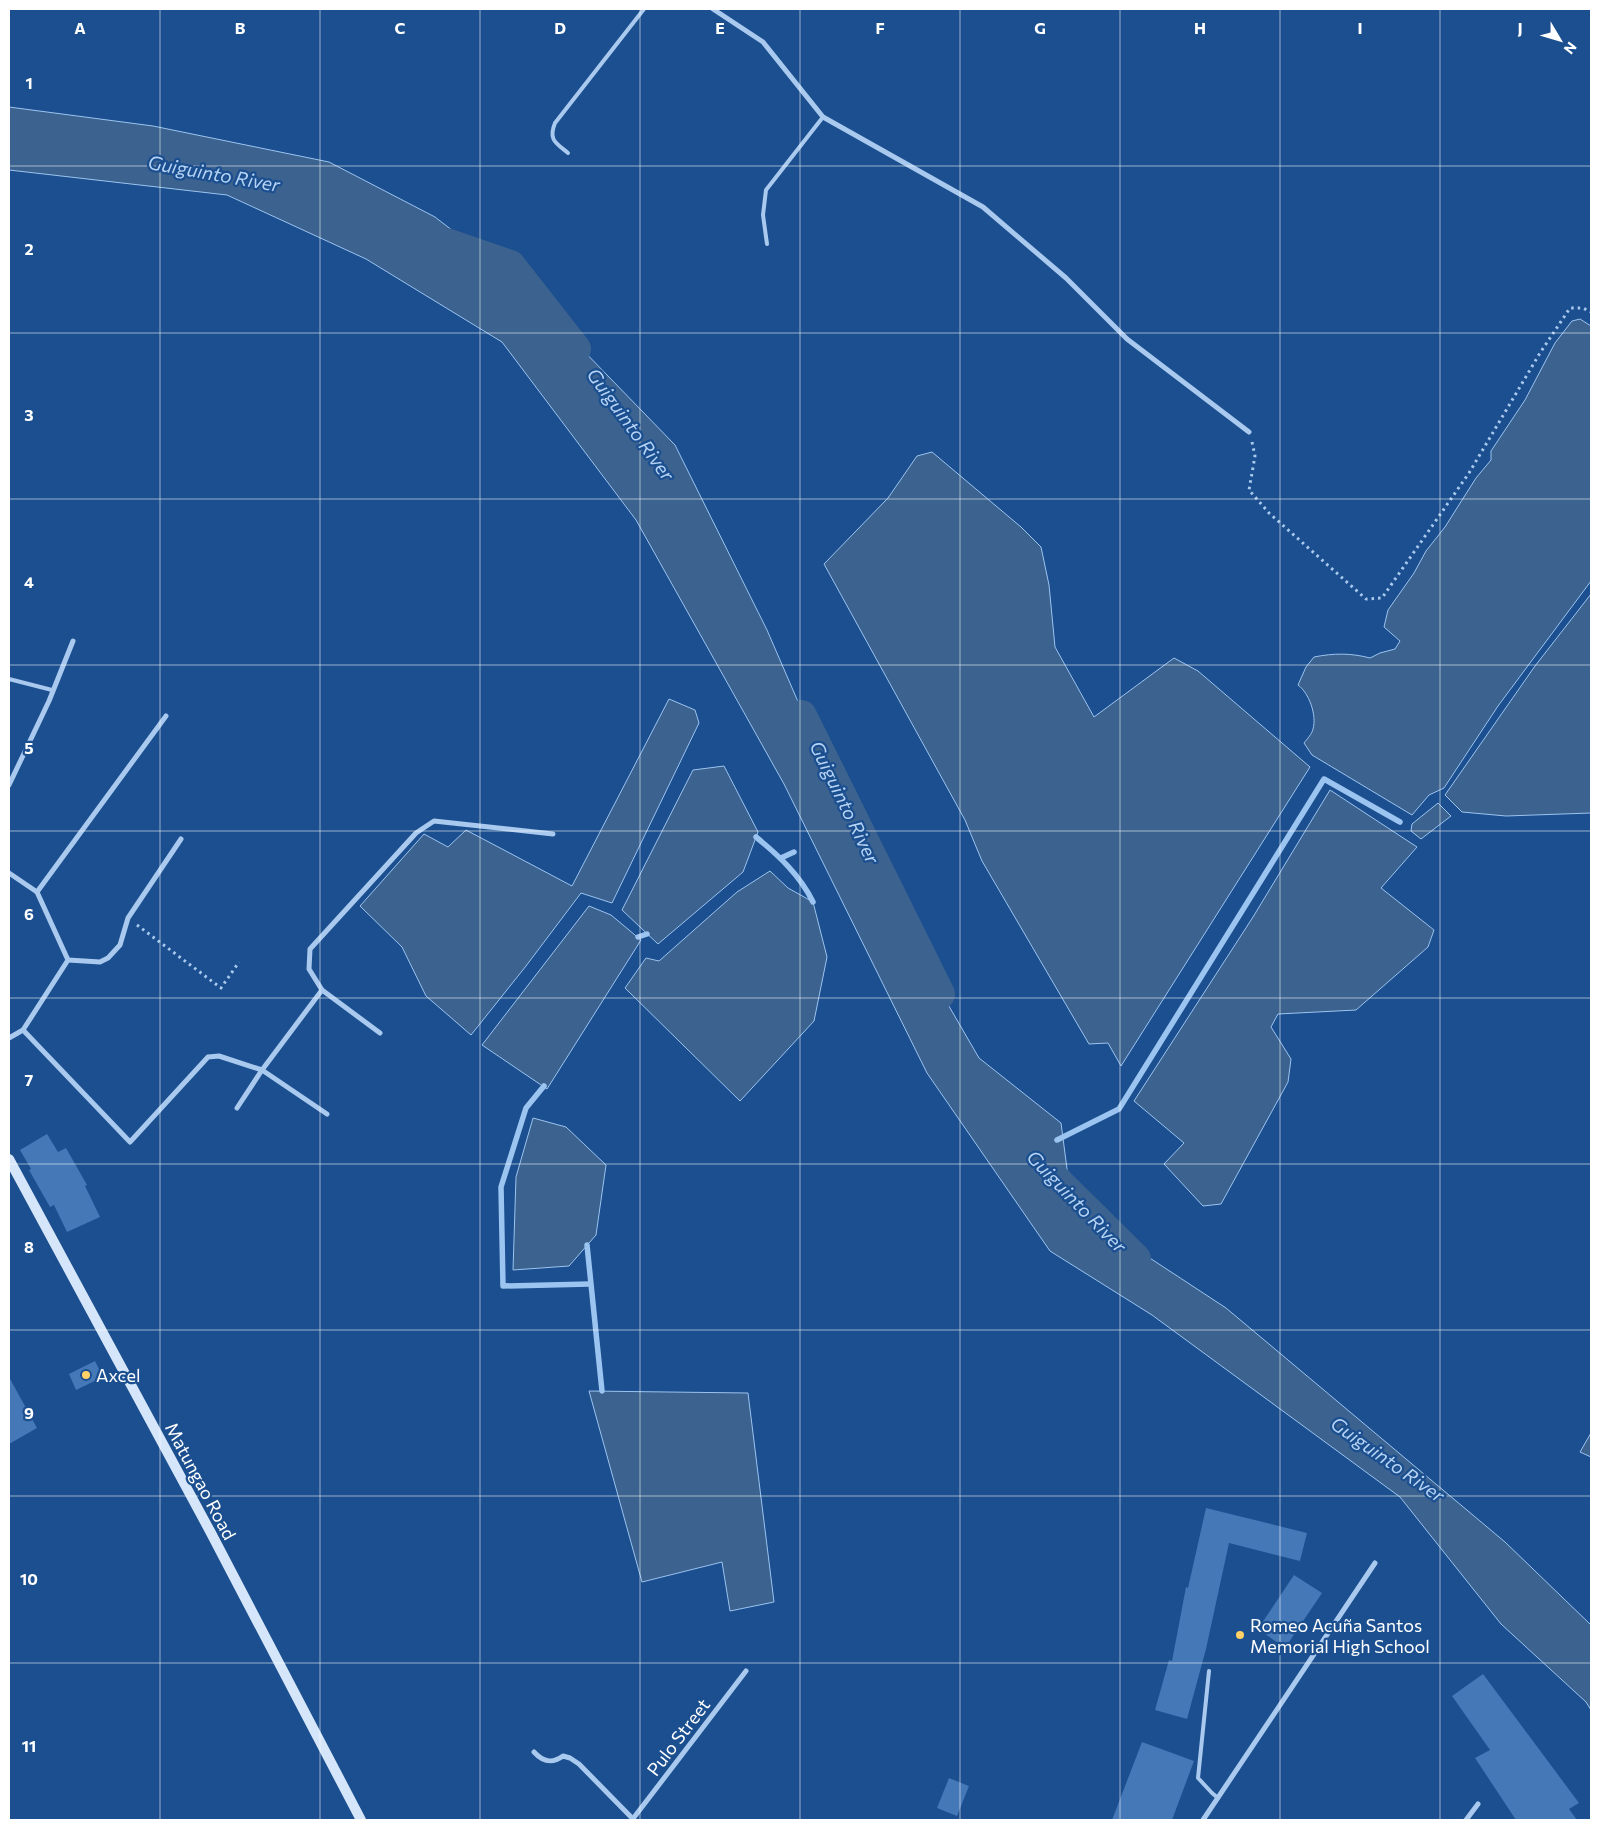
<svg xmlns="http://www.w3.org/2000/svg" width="1600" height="1829" font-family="Commissioner,sans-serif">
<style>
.water{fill:#3c6290;stroke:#9cc4f0}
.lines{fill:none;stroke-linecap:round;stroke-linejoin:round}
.stream{stroke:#9cc4f0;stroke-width:5.5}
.river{stroke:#3c6290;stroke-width:32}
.building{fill:#4478b7}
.path{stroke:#a9c9ee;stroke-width:3;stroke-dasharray:2.5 4;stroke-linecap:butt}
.service{stroke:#a9c9ee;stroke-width:4}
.minor{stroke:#a9c9ee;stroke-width:5}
.secondary{stroke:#d6e6fa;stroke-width:10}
.grid{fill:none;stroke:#fff;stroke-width:1;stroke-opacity:0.55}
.poi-dot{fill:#ffd166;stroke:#1b4f8f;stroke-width:2}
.labels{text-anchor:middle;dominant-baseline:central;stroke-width:4.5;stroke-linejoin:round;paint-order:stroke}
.poi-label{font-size:18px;fill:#fff;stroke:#1b4f8f;text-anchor:start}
.street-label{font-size:18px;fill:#fff;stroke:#1b4f8f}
.water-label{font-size:19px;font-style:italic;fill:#b5d3f5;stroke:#1b4f8f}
.grid-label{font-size:16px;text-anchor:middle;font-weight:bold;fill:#fff;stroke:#1b4f8f;stroke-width:4.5;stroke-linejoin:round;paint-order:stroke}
</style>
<rect width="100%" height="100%" fill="#1b4f8f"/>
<g class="water">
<polygon points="9,107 153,126 329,162 435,217 510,275 675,445 767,630 873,875 979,1058 1061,1123 1072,1207 1226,1308 1505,1542 1591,1625 1591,1710 1586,1702 1501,1624 1400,1497 1152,1315 1050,1251 927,1073 784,784 636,520 502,342 366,259 227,195 9,170"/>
<path d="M 1580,319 L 1591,326 L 1591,581 L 1498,706 L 1444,788 L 1429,795 L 1412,815 L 1312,755 L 1304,743 C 1307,739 1312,734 1313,729 C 1317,715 1309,693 1298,685 L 1306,667 L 1314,657 C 1334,653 1351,653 1370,658 L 1380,653 L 1395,649 L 1400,641 L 1384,627 L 1388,610 L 1414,573 L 1426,551 L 1445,527 L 1476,478 L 1491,460 L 1491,451 L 1525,400 L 1555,343 L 1572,321 Z"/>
<polygon points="932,452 1021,527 1041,547 1049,585 1055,647 1094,717 1174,658 1198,671 1310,767 1121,1066 1108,1043 1089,1044 982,861 965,820 824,564 888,498 917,456"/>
<polygon points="1591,594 1591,813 1506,816 1462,812 1445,795 1535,666"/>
<polygon points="669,699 695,710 699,723 612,903 581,893 526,966 471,1035 426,996 402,947 360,906 424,834 448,847 466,830 572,886"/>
<polygon points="724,766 758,832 743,872 658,944 622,910 693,770"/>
<polygon points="1330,790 1417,847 1381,888 1434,930 1428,947 1356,1010 1278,1014 1271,1027 1291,1059 1288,1082 1221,1204 1203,1206 1164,1164 1184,1143 1134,1101 1253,917"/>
<polygon points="1438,803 1451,816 1421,839 1411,831 1412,824"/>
<polygon points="770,871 788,888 813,902 827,957 814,1021 740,1101 625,988 646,958 659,961 737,892"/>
<polygon points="589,906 611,915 641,940 547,1089 482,1045"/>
<polygon points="533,1118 566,1127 606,1165 596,1235 569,1266 513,1270 516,1177"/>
<polygon points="589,1391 748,1393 774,1602 730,1611 722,1562 642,1582"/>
<polygon points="1591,1433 1591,1457 1580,1452"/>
</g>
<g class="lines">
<g class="stream">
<path d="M 756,837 C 778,855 800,875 813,902"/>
<polyline points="781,858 794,852"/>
<polyline points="638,937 647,934"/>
<polyline points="544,1086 526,1108 501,1187 503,1286 590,1284"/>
<polyline points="1057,1140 1119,1109 1324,779 1400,822"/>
<polyline points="587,1245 602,1391"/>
</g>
<g class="river">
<polyline points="446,244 510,266 575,349"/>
<polyline points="801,716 939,994"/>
<polyline points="1038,1163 1135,1259"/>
</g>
</g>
<g class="building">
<polygon points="47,1134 58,1152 66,1148 87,1185 85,1186 100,1217 67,1232 54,1205 50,1207 29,1170 31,1169 20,1150"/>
<polygon points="95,1361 103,1377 76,1390 69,1374"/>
<polygon points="9,1377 37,1428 9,1444"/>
<polygon points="1206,1508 1307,1533 1300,1561 1229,1543 1206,1649 1187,1719 1155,1710 1169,1660 1172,1661 1186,1587 1188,1588"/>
<polygon points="1294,1575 1322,1593 1285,1648 1258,1629"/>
<polygon points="1483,1674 1579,1803 1569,1809 1577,1820 1516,1820 1475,1758 1490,1750 1452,1696"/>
<polygon points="1142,1742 1194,1761 1172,1820 1112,1820"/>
<polygon points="949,1778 969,1786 957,1816 937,1808"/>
</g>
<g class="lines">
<g class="path">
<polyline points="1252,442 1255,456 1249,490 1269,513 1366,599 1382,598 1469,473 1540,353 1570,308 1583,308 1591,312"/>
<polyline points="137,925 221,988 239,962"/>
</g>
<g class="service">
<path d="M 568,153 C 556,143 548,140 555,123 L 644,9"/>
<polyline points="767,244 763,215 766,190 823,117"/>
<polyline points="9,679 52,690"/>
<polyline points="1209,1671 1198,1778 1212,1793 1218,1798"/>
</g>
<g class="minor">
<polyline points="713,9 763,42 823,117 983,207 1066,278 1127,339 1249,432"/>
<polyline points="9,785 49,701 73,641"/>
<polyline points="9,873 37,892 68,960 23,1030 9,1038"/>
<polyline points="37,892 166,716"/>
<polyline points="68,960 100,962 108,958 120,945 128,918 181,839"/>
<polyline points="322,990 309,969 310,949 416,833 434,821 553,834"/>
<polyline points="23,1030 130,1142 208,1057 219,1056 262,1070 327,1114"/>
<polyline points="237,1108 262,1070 322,990 380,1033"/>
<path d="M 534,1752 C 543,1762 552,1764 563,1756 L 570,1758 L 579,1764 L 633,1819"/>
<polyline points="632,1820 746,1671"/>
<polyline points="1203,1820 1375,1563"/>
<polyline points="1466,1820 1478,1804"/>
</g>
<polyline class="secondary" points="9,1159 211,1533 361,1820"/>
</g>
<path class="grid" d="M 160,9 L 160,1820M 320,9 L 320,1820M 480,9 L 480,1820M 640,9 L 640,1820M 800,9 L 800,1820M 960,9 L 960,1820M 1120,9 L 1120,1820M 1280,9 L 1280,1820M 1440,9 L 1440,1820M 9,166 L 1591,166M 9,333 L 1591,333M 9,499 L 1591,499M 9,665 L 1591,665M 9,831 L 1591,831M 9,998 L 1591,998M 9,1164 L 1591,1164M 9,1330 L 1591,1330M 9,1496 L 1591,1496M 9,1663 L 1591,1663"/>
<g class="poi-dot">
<circle cx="86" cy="1375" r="5"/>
<circle cx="1240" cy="1635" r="5"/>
</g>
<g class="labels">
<g class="poi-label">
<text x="96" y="1375">Axcel</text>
<text x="1250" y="1625">Romeo Acuña Santos<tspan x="1250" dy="21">Memorial High School</tspan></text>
</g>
<g class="street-label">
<text transform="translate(201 1481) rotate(62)">Matungao Road</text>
<text transform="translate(678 1737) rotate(-53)">Pulo Street</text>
</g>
<g class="water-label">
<text transform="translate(214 173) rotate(10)">Guiguinto River</text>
<text transform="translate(631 424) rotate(54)">Guiguinto River</text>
<text transform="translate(845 802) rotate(64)">Guiguinto River</text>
<text transform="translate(1077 1201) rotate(46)">Guiguinto River</text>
<text transform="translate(1388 1459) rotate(35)">Guiguinto River</text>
</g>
</g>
<g class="grid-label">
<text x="80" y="34">A</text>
<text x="240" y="34">B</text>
<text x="400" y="34">C</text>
<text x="560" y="34">D</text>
<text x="720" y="34">E</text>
<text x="880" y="34">F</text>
<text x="1040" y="34">G</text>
<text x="1200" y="34">H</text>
<text x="1360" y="34">I</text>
<text x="1520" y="34">J</text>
<text x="29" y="89">1</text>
<text x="29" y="255">2</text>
<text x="29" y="421">3</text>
<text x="29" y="588">4</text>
<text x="29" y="754">5</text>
<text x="29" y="920">6</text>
<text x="29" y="1086">7</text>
<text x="29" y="1253">8</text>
<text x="29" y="1419">9</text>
<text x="29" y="1585">10</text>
<text x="29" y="1752">11</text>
</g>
<rect width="1600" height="1829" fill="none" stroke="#ffffff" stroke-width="20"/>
<g transform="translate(1560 40) rotate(128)" stroke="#1b4f8f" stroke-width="4" paint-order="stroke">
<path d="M0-4L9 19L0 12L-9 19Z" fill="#ffffff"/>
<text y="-8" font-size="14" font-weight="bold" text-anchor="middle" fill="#ffffff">N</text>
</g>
</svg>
